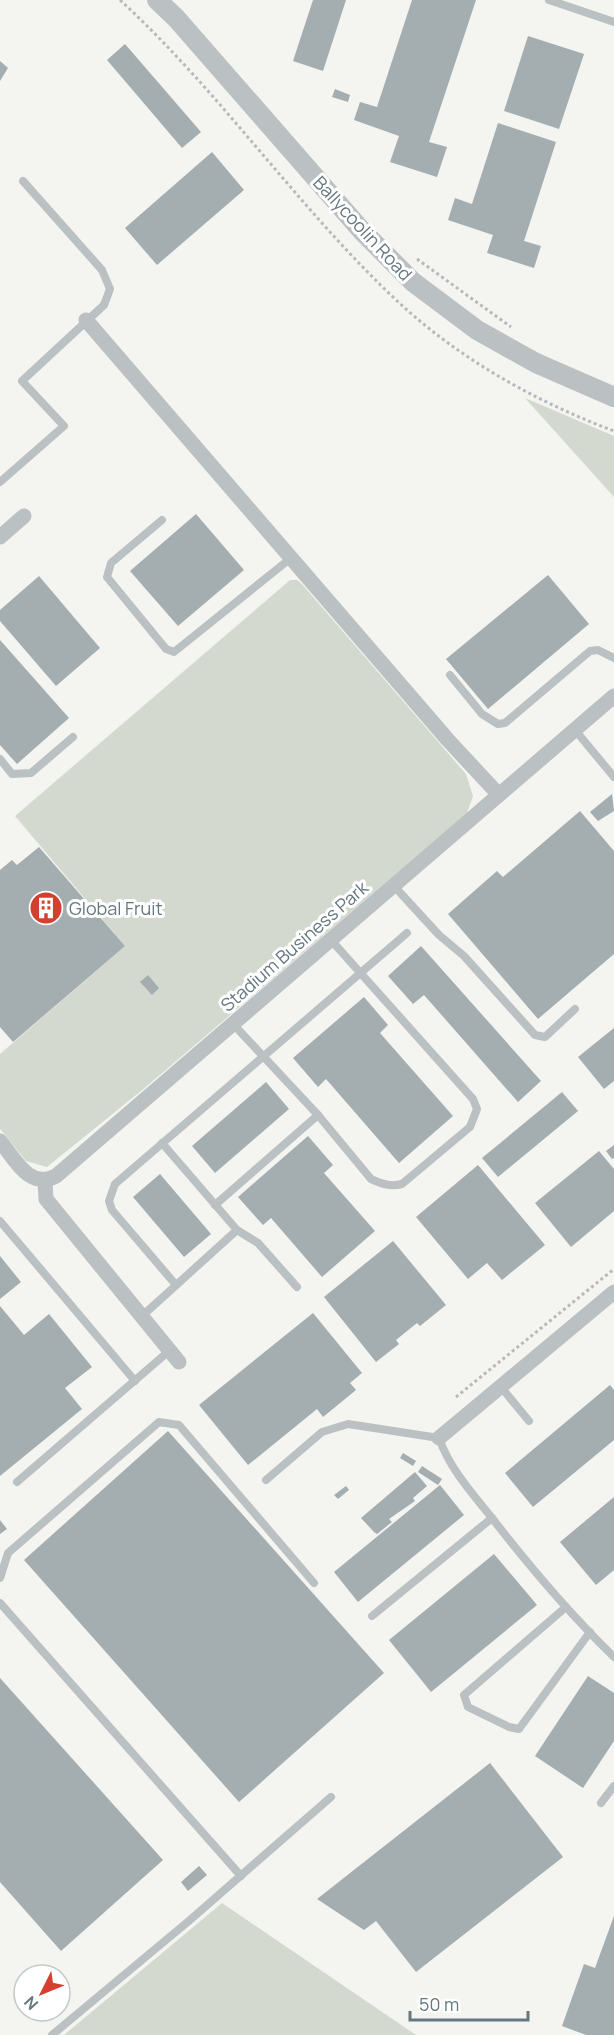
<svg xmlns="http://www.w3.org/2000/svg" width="614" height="2035" font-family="Manrope,sans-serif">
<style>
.green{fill:#d4d9d0}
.building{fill:#a4adb0}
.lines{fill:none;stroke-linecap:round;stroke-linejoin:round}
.path{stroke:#b7babc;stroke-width:3;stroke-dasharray:3 3;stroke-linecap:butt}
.service{stroke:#bbc0c2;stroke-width:8}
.minor{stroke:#bbc0c2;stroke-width:15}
.tertiary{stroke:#bbc0c2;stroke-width:20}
.labels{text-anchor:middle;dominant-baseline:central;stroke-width:6;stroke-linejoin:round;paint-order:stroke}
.street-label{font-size:18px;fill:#65777f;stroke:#fff}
.poi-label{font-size:18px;fill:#65777f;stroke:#fff;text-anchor:start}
</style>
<rect width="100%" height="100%" fill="#f4f4f0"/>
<g class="green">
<polygon points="525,398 614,436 614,497"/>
<polygon points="290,580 297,580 301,583 466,774 473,796 467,813 141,1091 47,1167 26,1161 0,1129 0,1054 125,946 15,816"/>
<polygon points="222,1903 416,2035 64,2035"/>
</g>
<g class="building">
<polygon points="313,0 346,0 323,71 293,61"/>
<polygon points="412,0 476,0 429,142 447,147 437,177 390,162 399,136 354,120 360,102 377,107"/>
<polygon points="528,36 584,54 559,129 504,111"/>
<polygon points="125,44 201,132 182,148 107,60"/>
<polygon points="0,61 8,68 0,81"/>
<polygon points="335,89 350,95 348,102 332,97"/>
<polygon points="498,123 556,142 524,241 541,246 534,268 487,253 493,235 448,220 455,198 472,204"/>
<polygon points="212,152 244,190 157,265 125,228"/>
<polygon points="196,514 244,570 178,626 130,571"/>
<polygon points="548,575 589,624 488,709 446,659"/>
<polygon points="39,576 100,648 56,686 0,621 0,610"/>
<polygon points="0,640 69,718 17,764 0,745"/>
<polygon points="612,794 614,811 598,821 590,812"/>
<polygon points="580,811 614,851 614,954 538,1019 448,914 497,871 503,877"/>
<polygon points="39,847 125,946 13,1042 0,1027 0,870 12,860 17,865"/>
<polygon points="421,946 541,1081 518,1102 424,995 413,1004 388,976"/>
<polygon points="148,975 159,988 152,995 140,982"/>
<polygon points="364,997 388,1025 380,1033 453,1116 399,1163 326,1079 318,1087 293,1058"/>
<polygon points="614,1028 614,1081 604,1089 578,1057"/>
<polygon points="266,1082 289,1109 215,1173 192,1146"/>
<polygon points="562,1092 578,1111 498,1177 482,1158"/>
<polygon points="308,1136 333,1165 324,1173 375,1231 322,1277 271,1218 263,1225 238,1197"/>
<polygon points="614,1145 614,1158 612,1159 606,1151"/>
<polygon points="599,1151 614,1169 614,1211 571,1247 535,1203"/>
<polygon points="478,1165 545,1245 502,1280 487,1263 468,1279 416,1217"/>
<polygon points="160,1174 211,1234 184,1257 133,1197"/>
<polygon points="393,1241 446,1305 420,1326 417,1323 407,1331 396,1340 399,1344 376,1362 324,1297"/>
<polygon points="0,1256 21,1282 0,1299"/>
<polygon points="0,1306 24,1335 49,1314 92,1367 65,1388 82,1409 0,1476"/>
<polygon points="313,1313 362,1373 350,1383 356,1390 323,1417 317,1409 248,1465 199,1405"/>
<polygon points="610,1385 614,1390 614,1440 533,1507 505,1473"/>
<polygon points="168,1431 384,1673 239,1802 24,1560"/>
<polygon points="403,1453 416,1461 413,1466 400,1458"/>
<polygon points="422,1466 442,1479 438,1485 418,1472"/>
<polygon points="415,1472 427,1486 413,1498 415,1501 389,1519 392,1522 377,1534 374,1532 361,1518"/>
<polygon points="440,1485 464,1515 358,1602 334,1572"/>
<polygon points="346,1486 349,1490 338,1499 334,1495"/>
<polygon points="614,1497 614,1570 596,1585 560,1542"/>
<polygon points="0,1520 7,1529 0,1534"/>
<polygon points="494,1554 537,1605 431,1692 389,1640"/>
<polygon points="588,1676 614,1693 614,1741 583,1788 535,1756"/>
<polygon points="0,1678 163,1860 61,1951 0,1882"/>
<polygon points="490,1763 563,1857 416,1972 376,1921 364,1930 317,1899"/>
<polygon points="199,1866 207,1875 188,1891 181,1882"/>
<polygon points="614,1916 614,2035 586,2035 562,2026 584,1964 595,1968"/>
</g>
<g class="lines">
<g class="path">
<path d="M 120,0 C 219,91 296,205 394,298 C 456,357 534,401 614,431"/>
<polyline points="417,259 511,327"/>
<polyline points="456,1397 614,1269"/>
</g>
<g class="service">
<polyline points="549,0 614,22"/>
<polyline points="0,482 64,426 22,381 104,305 110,289 102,270 23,181"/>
<polyline points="162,520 111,563 107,577 166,649 174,652 291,558"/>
<polyline points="450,675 482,714 498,724 505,723 590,651 598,650 614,658"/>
<polyline points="575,730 614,777"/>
<polyline points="0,759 12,774 31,773 73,737"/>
<polyline points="394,886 439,935 464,956 535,1035 545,1037 575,1009"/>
<path d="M 233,1024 L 318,1115 L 371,1179 C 382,1184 390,1187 402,1184 L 470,1127 L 477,1109 L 473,1099 L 331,940"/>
<polyline points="162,1143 237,1230 258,1243 297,1287"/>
<polyline points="215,1205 318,1115"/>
<polyline points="0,1221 135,1381"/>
<polyline points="176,1285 112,1210 109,1201 115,1184 407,933"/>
<polyline points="141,1317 237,1230"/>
<polyline points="501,1387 529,1421"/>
<path d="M 266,1480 L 322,1432 L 348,1424 L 439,1438 C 450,1469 471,1492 492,1518 C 530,1567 570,1614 614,1657"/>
<polyline points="17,1482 169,1351"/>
<polyline points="0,1578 8,1553 159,1422 179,1425 314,1583"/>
<polyline points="0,1603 241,1876"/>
<polyline points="566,1607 464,1695 468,1707 509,1727 519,1729 590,1632"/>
<polyline points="372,1616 492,1518"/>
<polyline points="601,1803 614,1786"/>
<polyline points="52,2035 190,1920 331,1797"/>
</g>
<g class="minor">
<polyline points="86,320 448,740 499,795"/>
<polyline points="0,537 24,516"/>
<path d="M 0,1141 C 15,1159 29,1190 56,1176 L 614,696"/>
<polyline points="45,1182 46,1199 179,1362"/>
<polyline points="439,1438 614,1292"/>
</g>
<polyline class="tertiary" points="157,0 176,18 362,231 413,282 477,330 536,363 614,397"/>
</g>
<defs>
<symbol id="building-disc" viewBox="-11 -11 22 22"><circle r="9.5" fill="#d53f2f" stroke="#fff"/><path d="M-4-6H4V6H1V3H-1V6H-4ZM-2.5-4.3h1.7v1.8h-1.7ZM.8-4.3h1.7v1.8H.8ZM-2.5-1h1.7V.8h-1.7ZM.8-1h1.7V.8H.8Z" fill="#fff"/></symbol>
</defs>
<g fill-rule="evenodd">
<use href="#building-disc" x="27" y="889" width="38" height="38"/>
</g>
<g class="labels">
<g class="street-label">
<text transform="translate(363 228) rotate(47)">Ballycoolin Road</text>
<text transform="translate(294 946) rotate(-41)">Stadium Business Park</text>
</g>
<g class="poi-label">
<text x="69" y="908">Global Fruit</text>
</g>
</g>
<g transform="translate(42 1993) rotate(227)"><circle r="28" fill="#ffffff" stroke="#c1c9cc" stroke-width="1.5"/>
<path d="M0-4.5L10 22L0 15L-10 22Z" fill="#d53f2f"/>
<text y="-9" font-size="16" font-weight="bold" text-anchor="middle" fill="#65777f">N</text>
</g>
<path d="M410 2011v9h118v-9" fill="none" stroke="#65777f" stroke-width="3"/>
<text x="419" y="2011" font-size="18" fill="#65777f" stroke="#ffffff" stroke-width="4.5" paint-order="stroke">50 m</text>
</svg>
